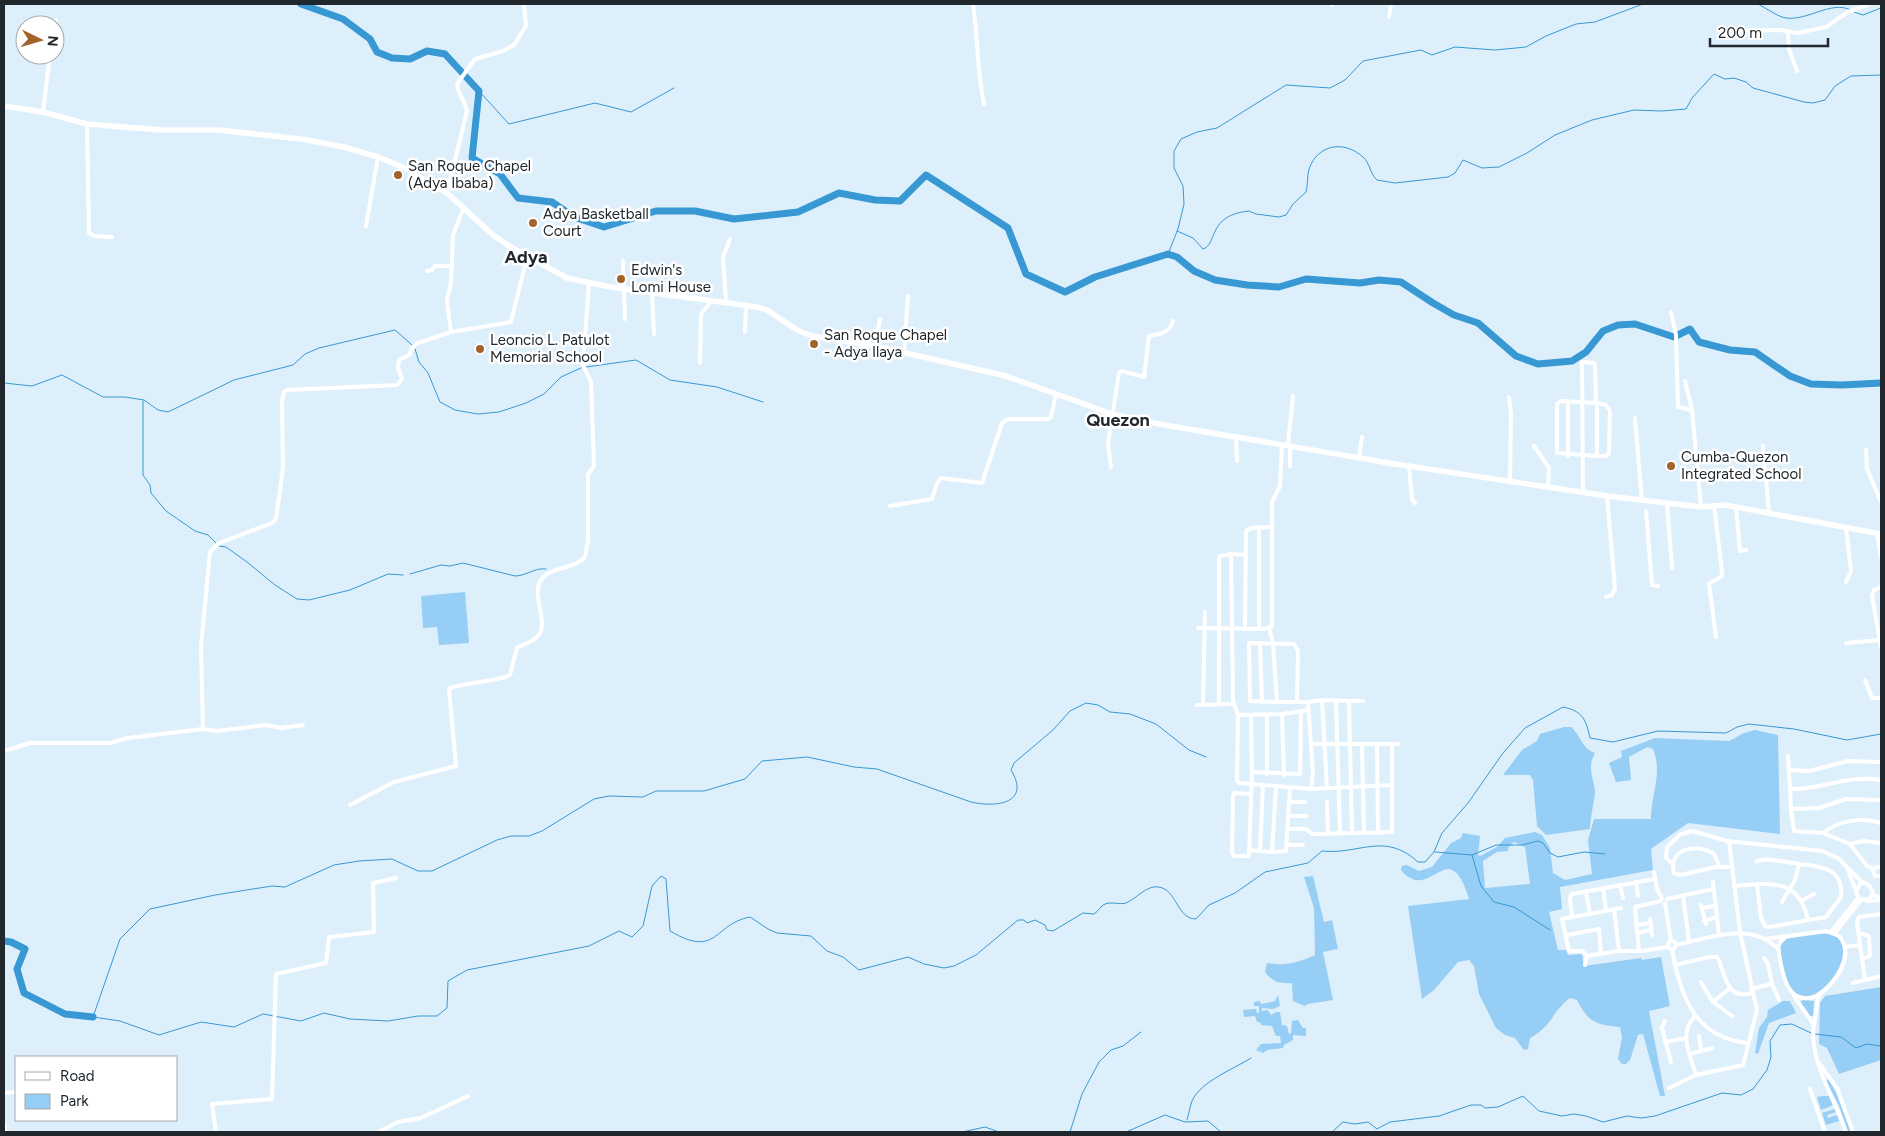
<svg xmlns="http://www.w3.org/2000/svg" width="1885" height="1136" font-family="Figtree,sans-serif">
<style>
.green{fill:#97cef5;fill-rule:evenodd}
.lines{fill:none;stroke-linecap:round;stroke-linejoin:round}
.stream{stroke:#3798d3;stroke-width:1}
.river{stroke:#3798d3;stroke-width:7}
.street{stroke:#fff;stroke-width:4}
.secondary{stroke:#fff;stroke-width:5.5}
.poi-dot{fill:#a16329;stroke:#fff;stroke-width:2}
.labels{text-anchor:middle;dominant-baseline:central;stroke-width:5;stroke-linejoin:round;paint-order:stroke}
.poi-label{font-size:15px;fill:#21282d;stroke:#fff;text-anchor:start}
.quarter-label{font-size:18px;font-weight:bold;fill:#21282d;stroke:#fff}
</style>
<rect width="100%" height="100%" fill="#deeffc"/>
<g class="green">
<polygon points="465,592 469,643 439,645 437,627 423,628 421,596"/>
<path d="M 1564,727 L 1571,727 C 1581,735 1581,748 1595,753 C 1587,768 1593,775 1595,791 C 1595,798 1590,820 1590,829 L 1546,835 L 1537,826 L 1533,780 L 1530,775 L 1503,775 L 1522,750 L 1537,741 L 1540,734 Z"/>
<path d="M 1755,730 L 1778,735 L 1780,834 L 1688,823 L 1651,849 L 1653,870 L 1560,887 L 1562,909 L 1549,912 L 1558,950 L 1566,950 L 1568,955 L 1582,954 L 1584,966 L 1641,958 L 1642,960 L 1661,957 L 1670,1006 L 1649,1011 L 1665,1096 L 1660,1096 L 1643,1034 L 1638,1035 L 1630,1060 L 1626,1064 L 1622,1064 L 1618,1059 L 1622,1037 L 1620,1027 C 1596,1025 1588,1022 1577,1000 L 1570,998 C 1551,1012 1554,1025 1530,1038 L 1528,1049 L 1524,1050 L 1515,1038 L 1505,1035 L 1496,1028 L 1479,994 L 1474,966 L 1469,960 L 1458,962 L 1434,990 L 1422,999 L 1408,906 L 1469,899 C 1448,831 1431,906 1401,870 L 1402,866 L 1407,865 L 1419,871 L 1432,867 L 1451,843 L 1461,838 L 1463,833 L 1480,836 L 1478,855 L 1480,856 L 1497,847 L 1505,838 L 1535,832 L 1542,835 L 1550,848 L 1553,873 L 1565,880 L 1592,874 L 1588,840 L 1594,819 L 1651,819 C 1651,794 1663,773 1653,749 L 1647,747 L 1629,757 L 1631,780 L 1616,782 L 1609,763 L 1622,757 L 1621,751 L 1655,738 L 1729,741 L 1744,733 ZM 1514,842 L 1525,847 L 1530,884 L 1485,888 L 1483,861 L 1497,852 L 1508,851 L 1508,848 Z"/>
<path d="M 1313,876 L 1324,922 L 1332,920 L 1338,949 L 1323,952 L 1333,1000 L 1308,1004 L 1305,1006 L 1293,1001 L 1292,983 C 1281,984 1272,982 1265,972 L 1267,963 C 1286,966 1298,963 1315,955 L 1314,908 L 1304,877 Z"/>
<path d="M 1819,934 C 1875,929 1820,1019 1793,991 C 1784,982 1782,959 1780,947 L 1785,939 Z"/>
<polygon points="1881,987 1881,1060 1839,1074 1827,1048 1819,1044 1820,1003 1825,996"/>
<polygon points="1278,995 1280,1006 1273,1009 1262,1008 1261,1011 1268,1010 1271,1015 1276,1012 1280,1012 1282,1025 1287,1026 1289,1034 1291,1033 1292,1021 1298,1020 1303,1028 1306,1028 1306,1036 1293,1035 1293,1040 1284,1045 1283,1048 1267,1050 1263,1053 1256,1050 1261,1044 1281,1043 1280,1036 1276,1036 1272,1026 1261,1025 1260,1022 1257,1022 1255,1016 1244,1017 1243,1010 1256,1009 1257,1013 1259,1013 1259,1006 1254,1006 1254,1002 1260,1001 1261,1004 1275,1001"/>
<polygon points="1803,1000 1814,1001 1813,1016 1810,1016 1800,1002"/>
<polygon points="1783,1001 1790,1001 1796,1013 1769,1023 1758,1054 1755,1053 1759,1028 1767,1017 1768,1010"/>
<polygon points="1828,1079 1836,1092 1851,1132 1848,1132 1839,1106 1826,1081"/>
<polygon points="1823,1096 1829,1096 1833,1105 1821,1110 1817,1097"/>
<polygon points="1835,1109 1836,1112 1827,1115 1828,1118 1837,1115 1839,1121 1826,1125 1822,1113"/>
</g>
<g class="lines">
<g class="stream">
<path d="M 1758,4 C 1766,8 1778,17 1786,18 C 1808,21 1831,0 1851,10"/>
<polyline points="1854,12 1863,15 1881,8"/>
<polyline points="479,91 509,124 595,103 631,112 674,88"/>
<path d="M 1177,231 L 1193,238 L 1203,249 C 1218,244 1207,215 1249,211 L 1256,214 L 1279,217 L 1286,215 L 1293,204 L 1306,192 C 1308,185 1307,176 1309,169 C 1318,144 1344,140 1363,157 C 1370,163 1370,174 1377,180 L 1395,183 L 1448,177 L 1455,173 L 1463,160 L 1482,168 L 1499,167 L 1527,153 L 1555,135 L 1592,120 L 1634,110 L 1662,111 L 1686,109 L 1692,98 L 1714,74 L 1725,79 L 1734,78 L 1746,82 L 1753,88 L 1804,102 L 1813,103 L 1825,100 L 1835,86 L 1851,76 L 1881,75"/>
<polyline points="1168,254 1178,229 1184,204 1183,186 1174,168 1174,151 1181,139 1197,132 1217,128 1286,85 1330,88 1345,80 1363,61 1421,50 1432,55 1455,47 1495,50 1526,47 1546,36 1576,24 1595,22 1643,4"/>
<polyline points="415,349 419,362 428,373 440,402 455,410 478,414 499,412 526,403 544,394 561,377 581,368"/>
<polyline points="586,367 636,360 670,380 717,387 763,402"/>
<polyline points="4,383 32,386 62,375 103,397 125,397 144,400 158,410 168,412 234,380 293,365 305,354 319,348 395,330 412,345"/>
<polyline points="143,401 143,475 150,485 151,493 166,511 195,531 208,535 216,543"/>
<polyline points="219,546 226,547 247,562 275,585 297,599 309,600 350,590 388,574 403,575"/>
<path d="M 410,574 L 441,565 L 450,566 L 463,563 L 515,576 C 526,576 536,567 546,569"/>
<path d="M 1206,757 L 1189,750 L 1156,724 L 1130,714 L 1110,712 L 1098,705 L 1086,703 L 1070,711 L 1053,730 L 1014,763 L 1011,770 C 1031,803 997,808 971,802 L 877,769 L 854,767 L 807,757 L 762,761 L 745,779 L 704,791 L 656,791 L 643,797 L 609,796 L 594,799 L 542,831 L 529,836 L 511,836 L 497,840 L 432,871 L 418,871 L 392,859 L 359,861 L 334,865 L 285,887 L 272,886 L 215,895 L 150,909 L 120,939 L 93,1017 L 120,1021 L 159,1035 L 201,1022 L 234,1027 L 263,1014 L 301,1021 L 324,1013 L 350,1019 L 388,1021 L 418,1016 L 437,1016 L 447,1008 L 448,981 L 467,970 L 589,946 L 619,931 L 632,937 L 643,926 L 652,886 L 661,876 L 666,879 L 670,931 C 718,959 713,924 750,917 L 768,929 L 777,933 L 811,936 L 827,951 L 843,957 L 859,970 L 908,957 L 924,964 L 944,968 L 954,966 L 976,955 L 1018,920 L 1024,920 L 1027,923 L 1035,920 L 1045,925 L 1047,930 L 1053,931 L 1083,913 L 1094,914 C 1099,911 1100,906 1105,904 C 1113,901 1122,906 1128,902 C 1138,897 1147,885 1159,887 C 1177,890 1177,919 1196,919 L 1209,905 L 1235,893 L 1265,872 L 1308,863 L 1322,851 C 1360,855 1384,831 1418,862 L 1425,862 L 1434,852 L 1442,833 L 1468,803 L 1503,753 L 1525,728 L 1563,707 C 1583,711 1586,720 1590,738 L 1613,742 L 1658,731 L 1726,733 L 1737,727 L 1749,724 L 1794,729 L 1847,740 L 1881,734"/>
<polyline points="1435,852 1472,855 1496,845 1522,845 1538,841 1543,843 1550,853 1558,857 1584,852 1605,854"/>
<polyline points="1472,855 1481,886 1494,902 1514,907 1550,930"/>
<polyline points="1815,1034 1841,1037 1856,1048 1867,1044 1881,1046"/>
<path d="M 1187,1120 C 1189,1114 1190,1106 1192,1101 C 1201,1081 1234,1069 1251,1058"/>
<polyline points="962,1132 985,1127 999,1132"/>
<polyline points="1025,1132 1029,1132"/>
<polyline points="1070,1132 1082,1094 1099,1062 1111,1050 1123,1046 1141,1032"/>
<polyline points="1126,1132 1165,1115 1185,1122 1208,1121 1221,1132"/>
<polyline points="1332,1132 1343,1122 1355,1124 1368,1122 1377,1129 1390,1122 1439,1116 1471,1105 1481,1105 1485,1108 1498,1107 1523,1096 1539,1111 1562,1116 1574,1114 1586,1116 1603,1122 1627,1116 1641,1118 1655,1116 1722,1093 1741,1095 1753,1089 1767,1070 1771,1057 1770,1041 1780,1025 1792,1024 1811,1033"/>
</g>
<g class="river">
<polyline points="301,4 343,19 370,39 377,52 392,58 410,59 427,51 445,54 479,91 472,158 500,174 518,198 552,202 574,217 604,227 656,211 695,211 734,219 798,212 839,193 875,200 900,201 926,175 1008,228 1026,274 1065,292 1095,277 1168,254 1177,257 1194,271 1215,280 1247,285 1279,287 1306,279 1360,283 1379,280 1401,282 1433,303 1454,315 1478,323 1516,356 1538,364 1572,361 1586,352 1603,331 1618,325 1635,324 1674,337 1690,329 1699,342 1730,350 1755,352 1790,376 1811,384 1842,385 1881,383"/>
<polyline points="4,941 11,942 25,949 17,969 24,993 65,1014 93,1017"/>
</g>
<g class="street">
<path d="M 973,4 C 978,37 977,71 984,104"/>
<polyline points="1332,5 1332,4"/>
<polyline points="1389,17 1391,4"/>
<polyline points="55,25 56,20"/>
<polyline points="1733,31 1780,30 1798,33 1826,27 1848,12 1870,4"/>
<polyline points="1788,32 1789,49 1797,71"/>
<polyline points="43,112 50,55"/>
<polyline points="87,124 89,233 94,236 112,237"/>
<path d="M 447,193 L 467,111 C 465,101 457,92 457,84 L 475,59 L 503,51 L 514,45 L 526,26 L 524,4"/>
<polyline points="366,226 378,157"/>
<polyline points="623,261 625,319"/>
<polyline points="427,271 432,270 435,266 451,266"/>
<polyline points="652,292 654,334"/>
<polyline points="726,302 723,257 730,239"/>
<polyline points="1671,312 1676,335 1678,407 1692,410 1701,507"/>
<polyline points="451,332 447,301 451,282 453,235 464,207"/>
<polyline points="745,332 746,305"/>
<polyline points="875,346 880,319"/>
<polyline points="904,352 908,296"/>
<polyline points="700,363 701,314 712,300"/>
<polyline points="1685,381 1692,410"/>
<polyline points="1509,397 1511,414 1510,481"/>
<polygon points="1561,401 1597,403 1597,456 1557,453 1557,404"/>
<polyline points="1568,402 1568,456"/>
<polyline points="1635,418 1642,501"/>
<polyline points="1236,436 1237,461"/>
<polyline points="1288,444 1293,396"/>
<polyline points="1534,446 1549,468 1548,487"/>
<polyline points="1763,446 1769,512"/>
<polyline points="1866,450 1867,469 1881,502"/>
<polyline points="1597,456 1606,456 1609,453 1610,411 1606,405 1597,403"/>
<polyline points="1359,457 1362,437"/>
<polyline points="1290,466 1290,446"/>
<polyline points="1409,466 1412,499 1415,503"/>
<path d="M 1111,467 L 1108,444 L 1119,373 L 1122,371 L 1144,377 L 1149,336 C 1161,333 1169,334 1173,321"/>
<polyline points="1583,492 1582,362 1594,363 1595,366 1596,403"/>
<polyline points="1667,503 1672,568"/>
<polyline points="1714,505 1722,572 1722,576 1709,584 1716,637"/>
<polyline points="890,506 932,499 937,483 941,478 982,483 1002,423 1008,419 1048,419 1051,417 1056,394"/>
<polyline points="1736,506 1740,551 1746,550"/>
<polyline points="1646,511 1652,585 1658,586"/>
<polyline points="1846,527 1851,571 1846,582"/>
<polyline points="1877,533 1881,557"/>
<polyline points="1245,555 1231,554 1233,701 1238,715 1237,781 1240,783 1311,789 1313,773 1308,702 1277,702 1273,643 1269,628"/>
<polyline points="1881,587 1874,590 1872,596 1881,647"/>
<polyline points="1606,597 1612,595 1615,589 1607,496"/>
<polyline points="1245,627 1246,531 1251,528 1273,527"/>
<polyline points="1198,628 1264,629 1272,626 1272,502 1280,486 1282,444"/>
<polyline points="1259,628 1259,527"/>
<polyline points="1260,643 1262,702"/>
<polyline points="1846,643 1880,640"/>
<polyline points="1865,680 1872,698 1881,698"/>
<polyline points="1336,700 1340,833"/>
<polyline points="1349,701 1363,701"/>
<polyline points="1277,702 1250,701 1249,643 1294,644 1298,651 1297,701"/>
<polyline points="1308,702 1322,700"/>
<polyline points="1219,704 1219,559 1220,556 1231,554"/>
<polyline points="1197,705 1234,704"/>
<polyline points="1203,705 1205,612"/>
<polyline points="1282,714 1284,775"/>
<polyline points="1238,715 1282,714 1309,710"/>
<polyline points="1267,715 1267,774"/>
<polyline points="203,729 217,731 267,725 281,728 303,725"/>
<polyline points="1311,744 1398,744"/>
<polyline points="1362,744 1364,833"/>
<polyline points="1377,744 1378,833"/>
<polyline points="4,751 30,743 110,743 128,738 203,729 201,647 210,552 219,543 272,523 276,519 283,468 282,401 284,392 287,390 397,385 402,379 398,368 399,360 409,355 412,348 418,343 451,332 511,322 527,257"/>
<polyline points="1788,756 1790,789"/>
<polyline points="1789,770 1809,771 1848,761 1881,762"/>
<polyline points="1252,772 1300,774 1301,713"/>
<polyline points="1327,788 1322,700 1349,701 1352,833"/>
<polyline points="1311,789 1392,785"/>
<polyline points="1251,794 1234,793 1233,796 1232,852 1234,856 1249,856 1252,772 1251,716"/>
<polyline points="1289,802 1305,802"/>
<polyline points="1327,802 1328,834"/>
<path d="M 350,805 L 394,782 L 456,766 L 449,689 C 457,683 497,682 510,675 L 517,648 C 523,644 531,643 537,637 C 551,624 530,596 541,580 C 550,566 574,570 585,557 L 588,541 L 588,474 L 594,466 L 591,382 L 583,365 L 589,284"/>
<path d="M 1791,809 L 1790,789 C 1822,790 1849,774 1881,780"/>
<polyline points="1289,816 1306,816"/>
<polyline points="1288,829 1306,829 1312,834 1392,832 1392,744"/>
<polyline points="1823,833 1794,831 1791,809 1819,808 1846,799 1881,800"/>
<polyline points="1850,844 1864,841 1881,843"/>
<polyline points="1288,845 1303,845"/>
<polyline points="1249,850 1272,852 1286,851 1290,788"/>
<polyline points="1260,851 1263,786"/>
<polyline points="1272,852 1276,787"/>
<path d="M 1757,861 C 1768,857 1781,862 1793,863 C 1815,867 1844,864 1841,897 L 1826,917 L 1770,927 L 1765,926 L 1761,918 L 1757,884"/>
<polyline points="1673,864 1666,858 1667,847 1681,834 1693,831 1727,841 1822,851 1838,858 1863,883"/>
<path d="M 1720,867 L 1714,854 C 1696,842 1668,849 1674,873 L 1680,875 L 1716,867 L 1731,867"/>
<polyline points="1881,867 1876,867 1873,871 1875,876 1881,876"/>
<path d="M 1874,869 L 1867,866 L 1850,844 L 1823,833 C 1839,820 1862,817 1881,823"/>
<polyline points="1848,870 1859,899 1869,900 1873,893"/>
<polyline points="1654,872 1657,889 1662,898"/>
<polyline points="1636,882 1638,896"/>
<polyline points="1713,882 1719,935"/>
<polyline points="1620,885 1623,898"/>
<path d="M 1734,886 C 1769,883 1799,877 1808,920"/>
<polyline points="1603,888 1606,910"/>
<polyline points="1586,891 1590,914"/>
<path d="M 1856,891 L 1860,884 C 1870,881 1870,888 1874,895 L 1881,898"/>
<polyline points="1683,895 1689,942"/>
<polyline points="1667,899 1713,889"/>
<polyline points="1801,901 1814,894"/>
<polyline points="1868,901 1881,900"/>
<polyline points="1782,902 1795,880 1799,864"/>
<polyline points="1665,903 1671,941"/>
<polyline points="1701,905 1706,924"/>
<polyline points="1702,908 1715,906"/>
<polyline points="1614,909 1619,951 1641,951 1668,947"/>
<polyline points="1881,914 1859,917 1857,922 1865,980 1881,976"/>
<polyline points="1572,916 1570,898 1572,894 1655,879"/>
<polyline points="1650,919 1652,935"/>
<polyline points="1704,921 1717,917"/>
<polyline points="1636,925 1651,923"/>
<polyline points="1831,932 1858,898"/>
<polyline points="1637,933 1651,930"/>
<polyline points="1835,933 1861,900"/>
<polyline points="1859,933 1869,936 1870,956 1862,959"/>
<polyline points="1567,935 1599,929 1601,954"/>
<path d="M 1764,939 L 1826,931 L 1839,936 C 1856,956 1835,984 1817,996 C 1785,1008 1782,970 1778,948 L 1780,942 L 1786,937"/>
<circle cx="1672" cy="945" r="4"/>
<path d="M 1676,945 C 1709,938 1752,920 1779,950"/>
<polyline points="1845,947 1860,945"/>
<path d="M 1672,949 C 1680,995 1694,1037 1747,1043"/>
<polyline points="1639,951 1635,907 1661,901"/>
<polyline points="1587,956 1582,951 1569,951 1562,919 1621,908"/>
<polyline points="1587,956 1619,951"/>
<path d="M 1717,957 C 1725,970 1725,1002 1752,993"/>
<polyline points="1585,965 1587,956"/>
<polyline points="1675,965 1709,957 1717,957"/>
<polyline points="1701,982 1713,1002 1732,1016"/>
<polyline points="1853,983 1865,980"/>
<polyline points="1772,984 1779,1000"/>
<polyline points="1751,989 1772,984 1768,964 1764,958"/>
<polyline points="1794,996 1814,1025"/>
<path d="M 1819,996 C 1816,1003 1817,1011 1815,1018 C 1806,1059 1834,1095 1846,1132"/>
<polyline points="1713,1002 1730,988"/>
<path d="M 1695,1016 C 1678,1033 1690,1055 1696,1075"/>
<polyline points="1665,1021 1662,1028 1671,1062"/>
<polyline points="1699,1036 1701,1050"/>
<polyline points="1665,1042 1686,1038"/>
<polyline points="1690,1054 1712,1048"/>
<polyline points="1819,1063 1837,1088 1853,1132"/>
<polyline points="1669,1088 1696,1075 1743,1065 1757,1010 1740,932 1729,841"/>
<polyline points="1810,1089 1825,1132"/>
<polyline points="4,1093 16,1092"/>
<polyline points="4,1123 6,1132"/>
<polyline points="216,1132 212,1104 272,1099 276,974 326,963 329,937 374,932 373,883 396,878"/>
<polyline points="378,1132 398,1122 421,1118 468,1096"/>
</g>
<polyline class="secondary" points="4,106 43,112 87,124 161,130 218,130 301,139 344,147 378,157 407,169 447,193 493,235 509,246 567,278 611,287 757,307 767,310 797,330 812,336 875,346 1006,376 1112,414 1153,423 1395,464 1607,496 1701,507 1725,505 1881,534"/>
</g>
<g class="poi-dot">
<circle cx="398" cy="175" r="5"/>
<circle cx="533" cy="223" r="5"/>
<circle cx="621" cy="279" r="5"/>
<circle cx="814" cy="344" r="5"/>
<circle cx="480" cy="349" r="5"/>
<circle cx="1671" cy="466" r="5"/>
</g>
<g class="labels">
<g class="poi-label">
<text x="408" y="166">San Roque Chapel<tspan x="408" dy="17">(Adya Ibaba)</tspan></text>
<text x="543" y="214">Adya Basketball<tspan x="543" dy="17">Court</tspan></text>
<text x="631" y="270">Edwin's<tspan x="631" dy="17">Lomi House</tspan></text>
<text x="824" y="335">San Roque Chapel<tspan x="824" dy="17">- Adya Ilaya</tspan></text>
<text x="490" y="340">Leoncio L. Patulot<tspan x="490" dy="17">Memorial School</tspan></text>
<text x="1681" y="457">Cumba-Quezon<tspan x="1681" dy="17">Integrated School</tspan></text>
</g>
<g class="quarter-label">
<text x="526" y="257">Adya</text>
<text x="1118" y="420">Quezon</text>
</g>
</g>
<rect width="1885" height="1136" fill="none" stroke="#21282d" stroke-width="10"/>
<rect x="15" y="1056" width="162" height="65" fill="#ffffff" stroke="#a6a9ab"/>
<rect x="25" y="1072" width="25" height="8" fill="#ffffff" stroke="#a6a9ab"/>
<text x="60" y="1081" font-size="15" fill="#21282d">Road</text>
<rect x="25" y="1094" width="25" height="15" fill="#97cef5" stroke="#a6a9ab"/>
<text x="60" y="1106" font-size="15" fill="#21282d">Park</text>
<g transform="translate(40 40) rotate(95)"><circle r="24" fill="#ffffff" stroke="#a6a9ab"/>
<path d="M0-4L9 19L0 12L-9 19Z" fill="#a16329"/>
<text y="-8" font-size="14" font-weight="bold" text-anchor="middle" fill="#21282d">N</text>
</g>
<path d="M1710 38v8h118v-8" fill="none" stroke="#21282d" stroke-width="2.5"/>
<text x="1718" y="38" font-size="15" fill="#21282d" stroke="#ffffff" stroke-width="4" paint-order="stroke">200 m</text>
</svg>
